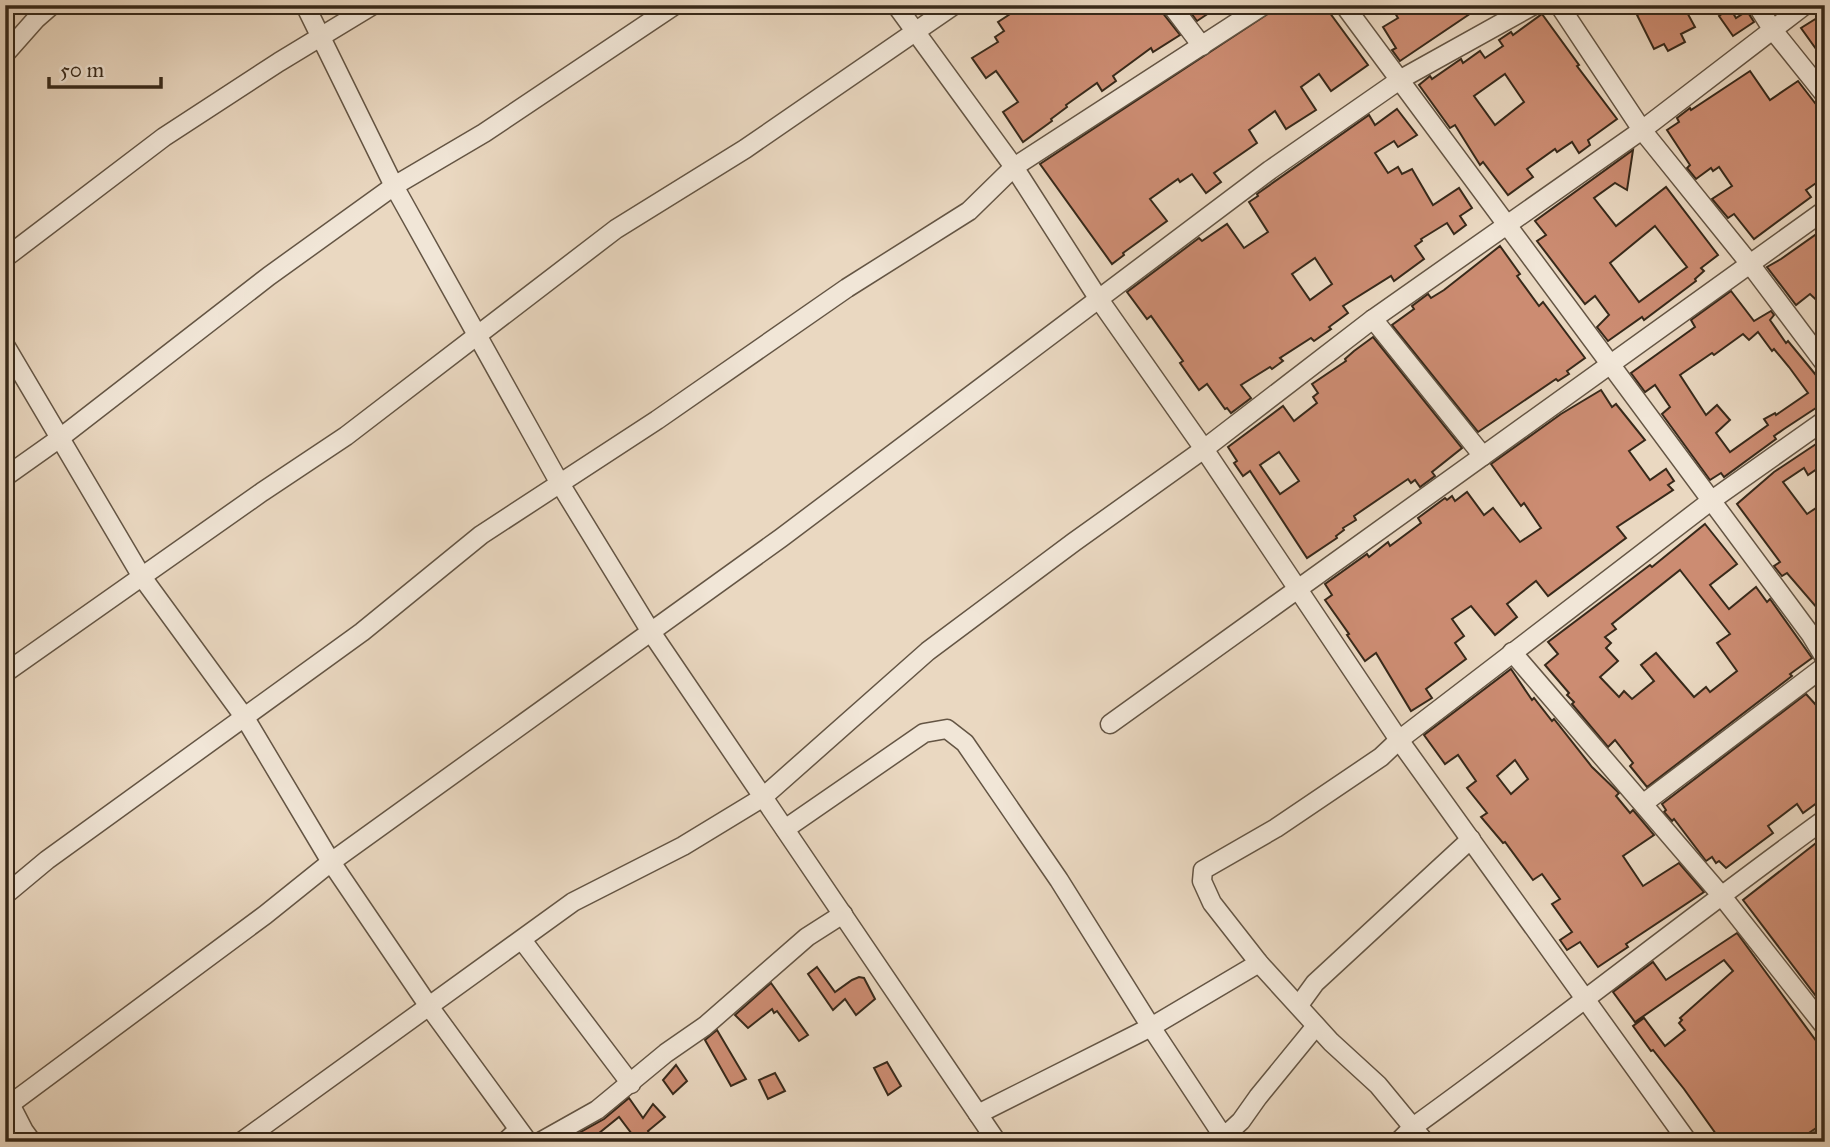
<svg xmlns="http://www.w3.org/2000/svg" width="1830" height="1147" font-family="'IM FELL Great Primer',serif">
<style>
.building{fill:#cc8c72;stroke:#37291a;stroke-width:2;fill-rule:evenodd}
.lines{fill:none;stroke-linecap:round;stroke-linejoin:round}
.minor-casing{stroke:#645544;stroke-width:21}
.minor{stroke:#f1e6d7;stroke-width:18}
</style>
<rect width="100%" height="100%" fill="#ead8c1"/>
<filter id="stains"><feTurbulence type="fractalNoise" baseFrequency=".00286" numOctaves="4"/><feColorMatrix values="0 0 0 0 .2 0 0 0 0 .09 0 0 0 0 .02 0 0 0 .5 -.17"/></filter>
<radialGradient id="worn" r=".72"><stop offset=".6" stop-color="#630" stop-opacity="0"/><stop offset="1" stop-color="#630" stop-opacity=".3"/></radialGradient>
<g class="building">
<polygon points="1024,5 1083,5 1087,11 1096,5 1160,5 1162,12 1180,35 1153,52 1151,48 1113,76 1116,81 1102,91 1097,83 1066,105 1067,107 1051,119 1052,121 1023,142 1003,112 1018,102 996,71 986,78 972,58 998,42 995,37 1004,31 998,22"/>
<polygon points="1185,5 1221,5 1197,21"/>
<polygon points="1281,5 1324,5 1368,65 1331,91 1319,74 1301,87 1316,110 1286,129 1275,111 1249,130 1257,143 1214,173 1221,182 1206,193 1192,174 1180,182 1178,179 1150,199 1167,221 1123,253 1124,255 1112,264 1040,164"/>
<polygon points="1390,5 1408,5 1413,11 1421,5 1483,5 1400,61 1392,50 1396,48 1383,27 1398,18"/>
<polygon points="1639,5 1683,5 1695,27 1681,34 1685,42 1668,51 1664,44 1654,49 1637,15 1643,12"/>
<polygon points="1730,8 1736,18 1747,11 1754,22 1733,36 1719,16"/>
<polygon points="1825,13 1825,43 1816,49 1801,28"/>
<path d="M 1542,14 L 1579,65 L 1577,66 L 1617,119 L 1588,140 L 1590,145 L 1579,153 L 1572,142 L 1557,152 L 1555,149 L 1527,169 L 1533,177 L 1508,195 L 1483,162 L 1480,165 L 1455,125 L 1450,128 L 1419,85 L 1430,76 L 1432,79 L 1461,59 L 1463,63 L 1480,51 L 1485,58 L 1503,46 L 1499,40 L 1511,32 L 1513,35 ZM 1505,74 L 1524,102 L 1495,125 L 1474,96 Z"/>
<polygon points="1750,71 1770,100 1798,81 1825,116 1825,163 1819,167 1825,177 1806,190 1811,197 1754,239 1734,214 1728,218 1712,199 1732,186 1719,167 1713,171 1711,168 1696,179 1687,168 1690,165 1667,130 1679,122 1677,118 1690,108 1691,110"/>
<path d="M 1397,109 L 1417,135 L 1398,147 L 1394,141 L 1375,153 L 1388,173 L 1398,167 L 1402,174 L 1412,169 L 1433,205 L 1459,188 L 1472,208 L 1460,216 L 1466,225 L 1454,234 L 1447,223 L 1421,239 L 1422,241 L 1415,246 L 1424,259 L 1394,281 L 1391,276 L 1343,306 L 1348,313 L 1329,327 L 1331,329 L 1314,341 L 1311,338 L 1280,358 L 1283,361 L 1272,369 L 1270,367 L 1241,385 L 1251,398 L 1231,413 L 1227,408 L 1225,409 L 1207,384 L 1199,390 L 1180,363 L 1183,361 L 1151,316 L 1147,319 L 1127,292 L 1199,238 L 1202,241 L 1227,224 L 1244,248 L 1268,232 L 1249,202 L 1258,196 L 1257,194 L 1369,115 L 1375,125 ZM 1315,258 L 1332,284 L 1310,300 L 1292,274 Z"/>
<path d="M 1633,150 L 1627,190 L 1615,183 L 1594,198 L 1616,226 L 1666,187 L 1718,255 L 1701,268 L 1704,271 L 1695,279 L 1696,281 L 1644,320 L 1642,317 L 1608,341 L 1597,327 L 1609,315 L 1595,296 L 1585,304 L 1537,241 L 1546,235 L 1535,221 ZM 1655,226 L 1687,267 L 1639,302 L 1610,263 Z"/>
<polygon points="1825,228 1825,308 1810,294 1796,305 1767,267 1781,259"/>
<polygon points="1500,246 1520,274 1517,276 1539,306 1543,302 1585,358 1567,371 1569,374 1558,381 1556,379 1478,432 1392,325 1414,309 1412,306 1428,294 1431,298 1444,290"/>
<path d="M 1731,291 L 1754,321 L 1771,311 L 1774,315 L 1770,320 L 1786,343 L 1788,341 L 1820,380 L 1825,376 L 1825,402 L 1784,429 L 1774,436 L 1776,439 L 1724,477 L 1721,473 L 1710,480 L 1662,414 L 1670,407 L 1655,385 L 1645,392 L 1631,373 L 1695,327 L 1691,320 ZM 1758,332 L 1772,351 L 1774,349 L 1789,367 L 1808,393 L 1776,415 L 1775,413 L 1764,419 L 1768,425 L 1730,452 L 1716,433 L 1730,420 L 1717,405 L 1706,415 L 1680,375 L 1712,353 L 1714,355 L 1743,334 L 1749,340 Z"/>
<path d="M 1373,337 L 1462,448 L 1432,472 L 1435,476 L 1420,487 L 1415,480 L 1411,483 L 1408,479 L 1354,516 L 1356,520 L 1343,528 L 1344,530 L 1336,536 L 1337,538 L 1307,558 L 1250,471 L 1243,476 L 1234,463 L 1237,461 L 1228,447 L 1283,406 L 1294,421 L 1317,403 L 1313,397 L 1318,393 L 1312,384 L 1346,361 L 1345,359 L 1354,351 ZM 1279,452 L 1299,481 L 1280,494 L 1260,465 Z"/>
<polygon points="1601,390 1612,407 1616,404 1645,440 1629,451 1650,480 1666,469 1674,481 1668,485 1673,490 1617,527 1626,538 1548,596 1536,581 1507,604 1517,617 1495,635 1471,606 1452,619 1464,636 1455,643 1466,659 1426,689 1432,698 1411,711 1376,653 1365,661 1347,635 1349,634 1325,600 1332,595 1325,584 1367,554 1369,557 1388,542 1390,546 1421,523 1418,518 1445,498 1447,500 1452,496 1455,501 1467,492 1484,515 1493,508 1520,542 1541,528 1524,503 1521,506 1491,464 1561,414"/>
<polygon points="1825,438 1825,481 1817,469 1808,475 1804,468 1783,482 1807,514 1825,502 1825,602 1817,608 1787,573 1782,576 1774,566 1780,562 1737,504 1774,472"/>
<path d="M 1705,524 L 1737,564 L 1710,585 L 1729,609 L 1756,587 L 1767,602 L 1770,599 L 1812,658 L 1790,674 L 1792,676 L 1647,787 L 1630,766 L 1633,763 L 1615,740 L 1608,747 L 1572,704 L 1574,702 L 1567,695 L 1569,693 L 1545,665 L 1558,654 L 1548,642 L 1650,565 L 1652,567 ZM 1680,570 L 1730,634 L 1717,643 L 1737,671 L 1710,692 L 1706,687 L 1694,697 L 1656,653 L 1641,665 L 1654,681 L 1632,699 L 1624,691 L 1619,697 L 1600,677 L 1618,661 L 1606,648 L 1611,643 L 1605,637 L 1616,629 L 1612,624 Z"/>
<path d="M 1511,669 L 1532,700 L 1534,698 L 1552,721 L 1554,719 L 1592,767 L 1619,793 L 1616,796 L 1630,813 L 1633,810 L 1654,835 L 1623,856 L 1643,886 L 1679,863 L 1704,892 L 1626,944 L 1628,947 L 1598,967 L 1580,942 L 1567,950 L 1560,940 L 1572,932 L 1552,904 L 1560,899 L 1542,874 L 1533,880 L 1505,842 L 1503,843 L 1481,817 L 1487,813 L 1467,788 L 1476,781 L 1458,755 L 1445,764 L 1424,735 ZM 1515,760 L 1528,779 L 1511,794 L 1497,776 Z"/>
<polygon points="1806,694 1825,715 1825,797 1803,813 1797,804 1768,826 1773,833 1726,868 1719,861 1716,863 1712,857 1706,861 1674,819 1672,821 1664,812 1666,810 1662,804"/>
<polygon points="1825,836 1825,886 1818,891 1825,900 1825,1008 1743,900"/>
<polygon points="1737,933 1825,1053 1825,1122 1809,1133 1805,1142 1706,1142 1716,1134 1684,1089 1653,1050 1651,1051 1633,1026 1644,1018 1665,1046 1685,1030 1679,1023 1682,1020 1680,1018 1733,971 1724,960 1635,1022 1613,992 1653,962 1666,980"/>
<polygon points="817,967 835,992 852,980 859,977 864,978 875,999 856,1015 845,999 833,1010 808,974"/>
<polygon points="771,983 808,1035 799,1041 777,1011 774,1013 772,1009 748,1028 735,1015"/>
<polygon points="717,1030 746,1079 731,1086 705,1040"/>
<polygon points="887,1062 901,1086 888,1095 874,1068"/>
<polygon points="676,1065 687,1081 673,1094 663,1080"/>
<polygon points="775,1073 785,1091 768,1099 759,1080"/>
<polygon points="629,1098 643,1118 653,1104 665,1117 648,1131 654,1142 638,1142 619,1117 588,1142 584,1142 579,1133 604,1119"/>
</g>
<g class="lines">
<defs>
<g id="minor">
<polyline points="305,5 394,186 559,482 651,632 997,1142"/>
<polyline points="896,5 1014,167 1098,298 1204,449 1399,740 1688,1142"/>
<polyline points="1171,5 1202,46"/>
<polyline points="1344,5 1811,635 1825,658"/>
<polyline points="1559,5 1642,130 1750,264 1825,364"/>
<polyline points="1757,5 1772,29 1825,95"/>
<polyline points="5,54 36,19 52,5"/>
<polyline points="5,258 164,137 279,62 373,5"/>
<polyline points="1373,319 1483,456"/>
<polyline points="5,345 142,577 245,718 331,862 428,1005 528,1142"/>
<polyline points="5,477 60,438 269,276 394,186 484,133 675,5"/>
<polyline points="1512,652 1721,895 1825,1027"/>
<polyline points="5,673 262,492 346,436 616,229 745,149 954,5"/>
<polyline points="1110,724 1825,210"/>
<polyline points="1644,803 1825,666"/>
<polyline points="785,829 924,733 947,729 965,743 1059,880 1151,1027 1221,1133 1228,1133 1241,1121 1258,1097 1316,1026"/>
<polyline points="5,895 47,860 362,632 481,535 657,420 847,288 969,211 1014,167 1264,5"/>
<polyline points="522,940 631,1084"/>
<polyline points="1299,1005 1315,983 1471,839"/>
<polyline points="6,1096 24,1131 32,1142"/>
<polyline points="5,1108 265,915 331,862 781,538 1270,170 1401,79 1534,5"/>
<polyline points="978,1114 1151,1027 1259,963"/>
<polyline points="241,1142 573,902 683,846 762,798 928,651 1074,542 1204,449 1373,319 1642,130 1805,5"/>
<polyline points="505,1142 518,1130"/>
<polyline points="540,1142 597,1110 666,1053 705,1026 807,937 843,914"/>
<path d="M 1398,1142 L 1413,1127 C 1552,1027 1686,920 1825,819"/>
<polyline points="1425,1142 1378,1085 1331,1042 1259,963 1212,903 1202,881 1203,870 1276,828 1381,757 1399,740 1712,500 1825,420"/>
<polyline points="1816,1142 1825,1136"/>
</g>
</defs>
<use href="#minor" class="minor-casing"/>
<use href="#minor" class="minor"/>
</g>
<rect width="1830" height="1147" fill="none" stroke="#ead8c1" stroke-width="28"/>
<rect x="7" y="7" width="1816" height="1133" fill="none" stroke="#37291a" stroke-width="3.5"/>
<rect x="14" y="14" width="1802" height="1119" fill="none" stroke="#37291a" stroke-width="2"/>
<path d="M49 77v10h112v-10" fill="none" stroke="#37291a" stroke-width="3.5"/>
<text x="60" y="77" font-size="21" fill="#37291a" stroke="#f1e6d7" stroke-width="5" paint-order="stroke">50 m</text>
<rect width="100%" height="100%" filter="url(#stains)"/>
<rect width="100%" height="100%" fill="url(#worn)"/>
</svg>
